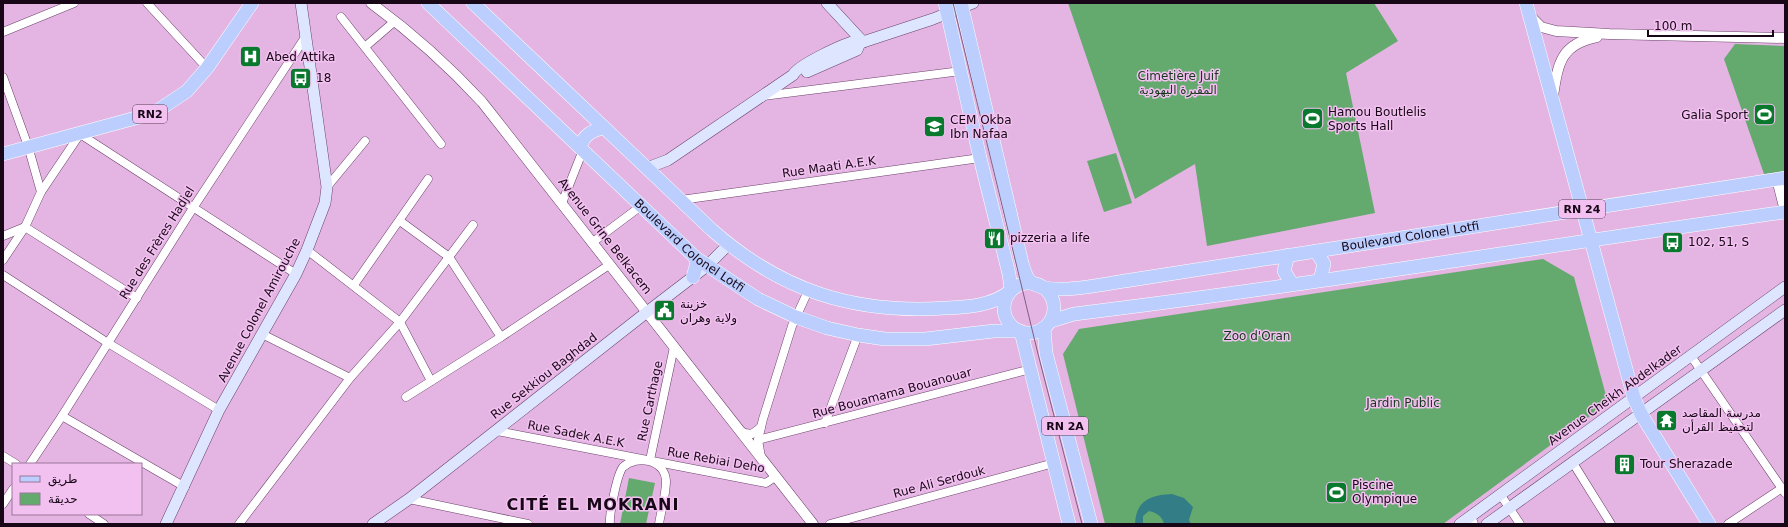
<svg xmlns="http://www.w3.org/2000/svg" width="1788" height="527" font-family="'DejaVu Sans',Cairo,sans-serif">
<style>
.green{fill:#64aa6e}
.water{fill:#337d87}
.lines{fill:none;stroke-linecap:round;stroke-linejoin:round}
.minor-casing{stroke:#6c426b;stroke-width:9}
.tertiary-casing{stroke:#6c426b;stroke-width:11}
.secondary-casing{stroke:#6c426b;stroke-width:12}
.primary-casing{stroke:#fff;stroke-width:14}
.minor{stroke:#fff;stroke-width:8}
.tertiary{stroke:#fff;stroke-width:10}
.secondary{stroke:#dde6fe;stroke-width:11}
.primary{stroke:#bbcefe;stroke-width:13}
.tram{stroke:#7f5f7f;stroke-width:1}
.labels{text-anchor:middle;dominant-baseline:central;stroke-width:3;stroke-linejoin:round;paint-order:stroke}
.shield{fill:#f2c1f0;stroke:#593f58;stroke-width:1}
.shield-label{font-size:11px;font-weight:bold;fill:#170717}
.poi-label{font-size:12px;fill:#170717;stroke:#f2c1f0;text-anchor:start}
.park-label{font-size:12px;fill:#16361b;stroke:#f2c1f0}
.street-label{font-size:12px;fill:#170717;stroke:#f2c1f0}
.district-label{font-size:16px;font-weight:bold;letter-spacing:1px;fill:#170717;stroke:#f2c1f0}
</style>
<rect width="100%" height="100%" fill="#e4b4e3"/>
<g class="green">
<polygon points="1068,3 1374,3 1398,41 1346,73 1375,213 1207,246 1195,164 1135,199"/>
<polygon points="1735,44 1785,46 1785,171 1764,174 1724,59"/>
<polygon points="1116,153 1132,203 1104,212 1087,161"/>
<polygon points="1543,259 1574,277 1608,403 1443,524 1105,524 1063,354 1079,329"/>
<polygon points="629,478 655,483 646,524 620,524"/>
</g>
<path class="water" d="M 1172,494 L 1184,498 L 1193,507 L 1189,520 L 1191,524 L 1164,524 C 1162,516 1157,513 1149,511 L 1143,516 L 1143,524 L 1135,524 C 1136,500 1151,495 1172,494 Z"/>
<g class="lines">
<defs>
<g id="minor">
<polyline points="147,3 207,68"/>
<polyline points="341,17 441,144"/>
<polyline points="3,32 74,3"/>
<polyline points="366,46 395,21"/>
<polyline points="3,77 28,146 41,192 25,227 3,260"/>
<polyline points="763,96 961,71"/>
<polyline points="327,187 365,141"/>
<polyline points="41,192 80,134 296,274"/>
<polyline points="681,200 980,158"/>
<polyline points="562,203 583,150"/>
<polyline points="400,221 449,257 501,337"/>
<polyline points="3,236 25,227 137,298"/>
<polyline points="593,242 641,206"/>
<polyline points="307,250 400,322 431,381"/>
<polyline points="3,275 108,343 219,410"/>
<polyline points="354,285 428,179"/>
<polyline points="262,334 350,378"/>
<polyline points="1691,356 1785,493"/>
<polyline points="406,397 501,337 609,265"/>
<polyline points="62,416 185,487"/>
<polyline points="825,423 858,335"/>
<polyline points="739,430 745,433 752,434 761,427"/>
<polyline points="497,431 766,483 775,477"/>
<polyline points="758,440 1031,369"/>
<polyline points="3,456 16,464"/>
<polyline points="761,457 758,440 763,419 792,326 808,291"/>
<polyline points="650,460 674,347"/>
<polyline points="1573,463 1611,524"/>
<polyline points="30,464 62,416 193,208 306,36"/>
<polyline points="1500,494 1520,524"/>
<polyline points="409,499 528,524"/>
<polyline points="3,504 13,489"/>
<polyline points="89,514 104,524"/>
<polyline points="1471,516 1474,524"/>
<polyline points="239,524 350,378 400,322 473,225"/>
<path d="M 610,524 C 609,515 617,474 623,467 C 637,454 665,460 666,481 C 666,495 661,511 659,524"/>
<polyline points="830,524 1054,463"/>
<polyline points="1728,524 1782,488"/>
</g>
<g id="tertiary">
<path d="M 371,3 C 412,33 447,64 482,102 L 813,524"/>
<polyline points="1530,16 1541,27 1556,31 1609,34 1785,38"/>
<path d="M 1553,96 C 1558,63 1561,44 1597,37"/>
<polyline points="1777,179 1785,211"/>
</g>
<g id="secondary">
<polyline points="827,3 863,42"/>
<polyline points="807,72 857,50 860,43"/>
<path d="M 647,168 L 668,160 L 793,75 C 798,65 845,43 857,41 L 860,43 L 933,19 L 973,3"/>
<polyline points="166,524 219,410 296,274 307,250 325,203 327,187 301,3"/>
<polyline points="373,524 409,499 647,312 707,266 728,245"/>
<polyline points="1460,524 1785,287"/>
<polyline points="1487,524 1785,310"/>
</g>
<g id="primary">
<path id="s1" d="M 428,3 L 696,258 L 758,299 L 796,317 L 827,328 L 858,335 L 885,339 L 925,339 L 994,331 L 1020,331"/>
<path d="M 473,3 L 712,230 C 781,291 854,314 945,308 C 966,307 992,306 1009,292"/>
<polyline points="945,3 980,158 1009,274 1011,289"/>
<path id="s2" d="M 961,3 L 1022,263 C 1024,269 1026,279 1032,283 C 1053,297 1107,283 1131,280 L 1785,178"/>
<polyline points="1526,3 1634,398 1641,414 1709,524"/>
<path d="M 580,147 C 584,135 591,131 603,128"/>
<polyline points="3,154 154,113 187,91 207,68 252,3"/>
<polyline points="1316,251 1324,264 1320,280"/>
<polyline points="1288,255 1284,271 1292,284"/>
<polyline points="693,277 696,266 696,258"/>
<circle cx="1029" cy="308" r="25"/>
<path d="M 1051,321 L 1074,314 C 1312,285 1548,245 1785,212"/>
<polyline points="1044,328 1046,353 1091,524"/>
<polyline points="1021,332 1069,524"/>
</g>
</defs>
<use href="#minor" class="minor-casing"/>
<use href="#tertiary" class="tertiary-casing"/>
<use href="#secondary" class="secondary-casing"/>
<use href="#primary" class="primary-casing"/>
<use href="#minor" class="minor"/>
<use href="#tertiary" class="tertiary"/>
<use href="#secondary" class="secondary"/>
<use href="#primary" class="primary"/>
<polyline class="tram" points="953,3 1038,354 1082,524"/>
</g>
<defs>
<symbol id="hospital-square" viewBox="-11 -11 22 22"><rect x="-9" y="-9" width="18" height="18" rx="4" fill="#09792d" stroke="#f2c1f0"/><path d="M-5-5h3v3.5h4V-5h3V5h-3V1.5h-4V5h-3Z" fill="#fff"/></symbol>
<symbol id="bus-square" viewBox="-11 -11 22 22"><rect x="-9" y="-9" width="18" height="18" rx="4" fill="#09792d" stroke="#f2c1f0"/><path d="M-5-6H5V4H4V6H2V4H-2V6H-4V4H-5ZM-3.5-4V0h7V-4ZM-3.5 1.2v1.5H-2V1.2ZM2 1.2v1.5H3.5V1.2Z" fill="#fff"/></symbol>
<symbol id="stadium-square" viewBox="-11 -11 22 22"><rect x="-9" y="-9" width="18" height="18" rx="4" fill="#09792d" stroke="#f2c1f0"/><path d="M0-5a6.5 5 0 1 0 0 10a6.5 5 0 1 0 0-10ZM-3.5-1.8h7v3.6h-7Z" fill="#fff"/></symbol>
<symbol id="school-square" viewBox="-11 -11 22 22"><rect x="-9" y="-9" width="18" height="18" rx="4" fill="#09792d" stroke="#f2c1f0"/><path d="M0-5L7-2L0 1L-7-2ZM-4 1L0 2.5L4 1V4Q0 6-4 4Z" fill="#fff"/></symbol>
<symbol id="restaurant-square" viewBox="-11 -11 22 22"><rect x="-9" y="-9" width="18" height="18" rx="4" fill="#09792d" stroke="#f2c1f0"/><path d="M-5-6h1v4h1v-4h1v4h1v-4h1v5L-1.5 .5V6h-2V.5L-5-1ZM5-6V6H3V1.5H1.5Q1.5-4 5-6Z" fill="#fff"/></symbol>
<symbol id="civic-square" viewBox="-11 -11 22 22"><rect x="-9" y="-9" width="18" height="18" rx="4" fill="#09792d" stroke="#f2c1f0"/><path d="M-.6-6.5H3V-4.5H.6V-3L4-1V1h2V6H-6V1h2V-1L-.6-3ZM-1.2 2.5V6h2.4V2.5Z" fill="#fff"/></symbol>
<symbol id="temple-square" viewBox="-11 -11 22 22"><rect x="-9" y="-9" width="18" height="18" rx="4" fill="#09792d" stroke="#f2c1f0"/><path d="M0-6L5-2H3V0L6.5 2.5H4V6H1.5V3h-3V6H-4V2.5H-6.5L-3 0V-2H-5Z" fill="#fff"/></symbol>
<symbol id="building-square" viewBox="-11 -11 22 22"><rect x="-9" y="-9" width="18" height="18" rx="4" fill="#09792d" stroke="#f2c1f0"/><path d="M-4-6H4V6H1V3H-1V6H-4ZM-2.5-4.3h1.7v1.8h-1.7ZM.8-4.3h1.7v1.8H.8ZM-2.5-1h1.7V.8h-1.7ZM.8-1h1.7V.8H.8Z" fill="#fff"/></symbol>
</defs>
<g fill-rule="evenodd">
<use href="#hospital-square" x="238" y="44" width="25" height="25"/>
<use href="#bus-square" x="288" y="66" width="25" height="25"/>
<use href="#stadium-square" x="1752" y="102" width="25" height="25"/>
<use href="#stadium-square" x="1300" y="106" width="25" height="25"/>
<use href="#school-square" x="922" y="114" width="25" height="25"/>
<use href="#restaurant-square" x="982" y="226" width="25" height="25"/>
<use href="#bus-square" x="1660" y="230" width="25" height="25"/>
<use href="#civic-square" x="652" y="298" width="25" height="25"/>
<use href="#temple-square" x="1654" y="408" width="25" height="25"/>
<use href="#building-square" x="1612" y="452" width="25" height="25"/>
<use href="#stadium-square" x="1324" y="480" width="25" height="25"/>
</g>
<g class="labels">
<g class="shield">
<rect x="133" y="105" width="34" height="18" rx="3"/>
<rect x="1559" y="200" width="46" height="18" rx="3"/>
<rect x="1042" y="417" width="46" height="18" rx="3"/>
</g>
<g class="shield-label">
<text x="150" y="114">RN2</text>
<text x="1582" y="209">RN 24</text>
<text x="1065" y="426">RN 2A</text>
</g>
<g class="poi-label">
<text x="266" y="57">Abed Attika</text>
<text x="316" y="78">18</text>
<text x="1328" y="112">Hamou Boutlelis<tspan x="1328" dy="14">Sports Hall</tspan></text>
<text x="1748" y="115" text-anchor="end">Galia Sport</text>
<text x="950" y="120">CEM Okba<tspan x="950" dy="14">Ibn Nafaa</tspan></text>
<text x="1010" y="238">pizzeria a life</text>
<text x="1688" y="242">102, 51, S</text>
<text x="680" y="304">خزينة<tspan x="680" dy="14">ولاية وهران</tspan></text>
<text x="1682" y="413">مدرسة المقاصد<tspan x="1682" dy="14">لتحفيظ القرأن</tspan></text>
<text x="1640" y="464">Tour Sherazade</text>
<text x="1352" y="485">Piscine<tspan x="1352" dy="14">Olympique</tspan></text>
</g>
<g class="park-label">
<text x="1178" y="76">Cimetière Juif<tspan x="1178" dy="14">المقبرة اليهودية</tspan></text>
<text x="1257" y="336">Zoo d'Oran</text>
<text x="1403" y="403">Jardin Public</text>
</g>
<g class="street-label">
<text transform="translate(829 167) rotate(-8)">Rue Maati A.E.K</text>
<text transform="translate(605 236) rotate(52)">Avenue Grine Belkacem</text>
<text stroke="none"><textPath href="#s2" startOffset="673">Boulevard Colonel Lotfi</textPath></text>
<text transform="translate(157 243) rotate(-58)">Rue des Frères Hadjel</text>
<text stroke="none"><textPath href="#s1" startOffset="357">Boulevard Colonel Lotfi</textPath></text>
<text transform="translate(259 310) rotate(-62)">Avenue Colonel Amirouche</text>
<text transform="translate(544 376) rotate(-38)">Rue Sekkiou Baghdad</text>
<text transform="translate(892 393) rotate(-15)">Rue Bouamama Bouanouar</text>
<text transform="translate(1615 395) rotate(-36)">Avenue Cheikh Abdelkader</text>
<text transform="translate(650 401) rotate(-78)">Rue Carthage</text>
<text transform="translate(576 434) rotate(11)">Rue Sadek A.E.K</text>
<text transform="translate(716 460) rotate(10)">Rue Rebiai Deho</text>
<text transform="translate(939 482) rotate(-15)">Rue Ali Serdouk</text>
</g>
<g class="district-label">
<text x="593" y="504">CITÉ EL MOKRANI</text>
</g>
</g>
<rect width="1788" height="527" fill="none" stroke="#170717" stroke-width="8"/>
<rect x="12" y="463" width="130" height="52" fill="#f2c1f0" stroke="#9a7799"/>
<rect x="20" y="476" width="20" height="6" fill="#bbcefe" stroke="#9a7799"/>
<text x="48" y="483" font-size="12" fill="#170717">طريق</text>
<rect x="20" y="493" width="20" height="12" fill="#64aa6e" stroke="#9a7799"/>
<text x="48" y="503" font-size="12" fill="#170717">حديقة</text>
<path d="M1648 30v6h125v-6" fill="none" stroke="#170717" stroke-width="2"/>
<text x="1654" y="30" font-size="12" fill="#170717" stroke="#f2c1f0" stroke-width="3" paint-order="stroke">100 m</text>
</svg>
